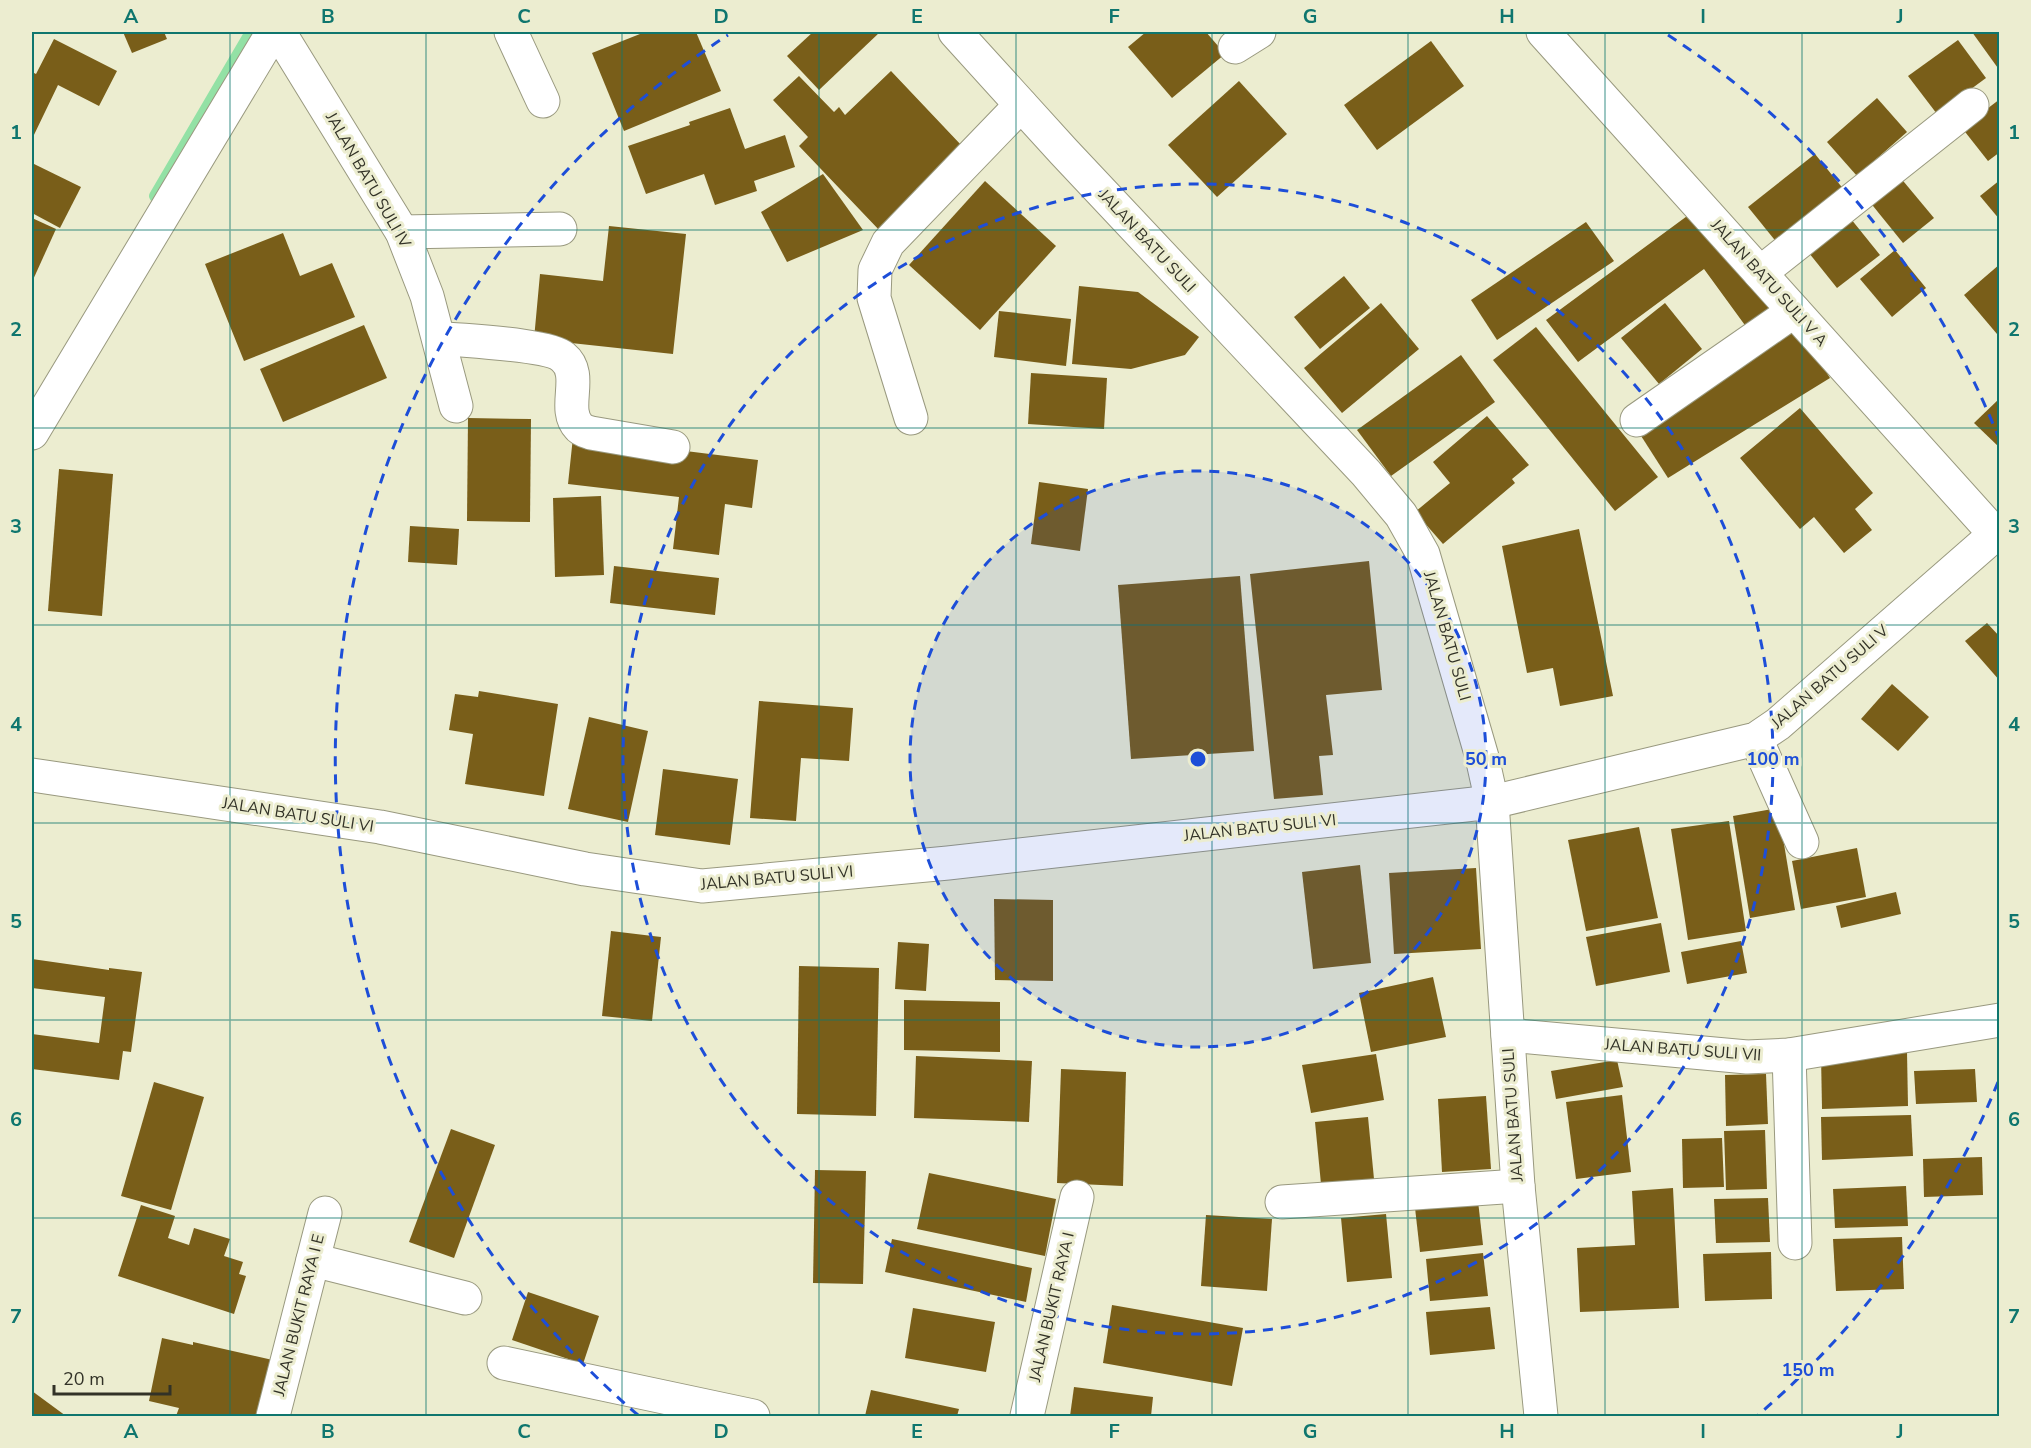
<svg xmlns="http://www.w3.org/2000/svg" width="2031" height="1448" font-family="'Nunito Sans',sans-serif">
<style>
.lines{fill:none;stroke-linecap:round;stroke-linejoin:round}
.stream{stroke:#93e1a5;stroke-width:12}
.building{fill:#795e19}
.minor-casing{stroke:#99997f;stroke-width:35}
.minor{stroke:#fff;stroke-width:33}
.grid{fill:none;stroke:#0f766e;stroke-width:1.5;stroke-opacity:0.55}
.ring{fill:none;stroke:#1d4ed8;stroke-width:3;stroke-dasharray:10 8}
.labels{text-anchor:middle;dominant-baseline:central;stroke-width:6;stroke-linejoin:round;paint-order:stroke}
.street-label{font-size:16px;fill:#323227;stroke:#ecedd0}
.centre{fill:#1d4ed8;stroke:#ecedd0;stroke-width:3}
.ring-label{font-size:18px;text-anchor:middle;font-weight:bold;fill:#1d4ed8;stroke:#ecedd0;stroke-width:6;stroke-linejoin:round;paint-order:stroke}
.neatline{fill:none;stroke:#0f766e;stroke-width:2}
.grid-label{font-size:20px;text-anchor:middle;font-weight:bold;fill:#0f766e}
</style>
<rect width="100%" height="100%" fill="#ecedd0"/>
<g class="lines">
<polyline class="stream" points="155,196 251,32"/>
</g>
<g class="building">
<polygon points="123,32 164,32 167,39 132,53"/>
<polygon points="645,32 696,32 721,91 624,131 592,53"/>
<polygon points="813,32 880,32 819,90 787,56"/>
<polygon points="1146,32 1206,32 1225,54 1172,98 1128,47"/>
<polygon points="1972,32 2000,32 2000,71"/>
<polygon points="54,39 117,71 99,106 58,85 32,139 32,72 36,74"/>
<polygon points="1958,40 1986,78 1937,114 1908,76"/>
<polygon points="1431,41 1464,86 1377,150 1344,105"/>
<polygon points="891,71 962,146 916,189 921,194 881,232 799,146 808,137 773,100 799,76 834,112 839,107 845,115"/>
<polygon points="1239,81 1287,134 1217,197 1168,145"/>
<polygon points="1877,98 1907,132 1857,176 1827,142"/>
<polygon points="2000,99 2000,152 1988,161 1962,128"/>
<polygon points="730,108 745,149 785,135 795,167 754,181 757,191 715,205 704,174 646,194 628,146 690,125 689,122"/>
<polygon points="1815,154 1845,191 1778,244 1748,207"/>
<polygon points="32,163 81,187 60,228 32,213"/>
<polygon points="823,174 863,230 787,262 761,212"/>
<polygon points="1899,176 1934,218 1903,243 1869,201"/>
<polygon points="2000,180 2000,220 1980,196"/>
<polygon points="985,181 1056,246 980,330 909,265"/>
<polygon points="1698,208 1775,309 1747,328 1704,269 1578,362 1546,320"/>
<polygon points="32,218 56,229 32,282"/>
<polygon points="1851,219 1880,255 1837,288 1809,253"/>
<polygon points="1586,222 1614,261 1497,340 1471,300"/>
<polygon points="609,226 686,234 673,354 534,339 540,274 603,281"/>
<polygon points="283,233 300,276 332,263 355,317 244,361 205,264"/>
<polygon points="1895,250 1926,288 1892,317 1860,279"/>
<polygon points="2000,264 2000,332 1997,334 1964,295"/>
<polygon points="1344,276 1370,308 1320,349 1294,317"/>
<polygon points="1079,286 1138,292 1199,337 1185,355 1131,369 1072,364"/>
<polygon points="1381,303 1419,349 1342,413 1304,368"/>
<polygon points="1665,303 1702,349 1659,384 1621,338"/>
<polygon points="999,311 1071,319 1066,366 994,357"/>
<polygon points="364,325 387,378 283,422 260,369"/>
<polygon points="1536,327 1658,477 1615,511 1493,360"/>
<polygon points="1798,327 1830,378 1668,478 1636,428"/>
<polygon points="1461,355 1495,402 1391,476 1357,430"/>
<polygon points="1031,373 1107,378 1104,429 1028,424"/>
<polygon points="2000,398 2000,448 1974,423"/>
<polygon points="1800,408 1873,493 1855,509 1872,530 1844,553 1814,517 1800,529 1740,458"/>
<polygon points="1487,416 1529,465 1512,479 1515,483 1443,544 1415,512 1450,483 1433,462"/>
<polygon points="468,418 531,419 530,522 467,521"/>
<polygon points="573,437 758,460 752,508 725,504 719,555 673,549 679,497 568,484"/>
<polygon points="59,469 113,474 102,616 48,611"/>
<polygon points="1039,482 1088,489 1080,551 1031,544"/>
<polygon points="601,496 604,575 555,577 553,498"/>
<polygon points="410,526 459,529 457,565 408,562"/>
<polygon points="1579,529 1613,696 1560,706 1553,668 1527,673 1502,546"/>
<polygon points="1369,561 1382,690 1326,695 1333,755 1319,756 1323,795 1274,799 1250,574"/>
<polygon points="614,566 719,578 715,615 610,603"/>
<polygon points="1240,576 1254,751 1131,759 1118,585"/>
<polygon points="1987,623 2000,637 2000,681 1965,641"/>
<polygon points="1892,684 1929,717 1898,751 1861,719"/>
<polygon points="479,691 558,704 544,796 465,784 473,734 449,730 455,694 478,697"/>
<polygon points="759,701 853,708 849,761 801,758 796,821 750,818"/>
<polygon points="589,717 648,731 628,822 568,809"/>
<polygon points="663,769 738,779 730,845 655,835"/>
<polygon points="1778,808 1795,910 1750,918 1733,816"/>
<polygon points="1729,821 1746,931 1688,940 1671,829"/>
<polygon points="1639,827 1658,918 1586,931 1568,840"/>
<polygon points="1857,848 1866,897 1801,909 1792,861"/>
<polygon points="1360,865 1371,963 1313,969 1302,872"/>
<polygon points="1476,868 1481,949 1394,954 1389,873"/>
<polygon points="1896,892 1901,914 1841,928 1836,906"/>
<polygon points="994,899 1053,900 1053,981 995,980"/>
<polygon points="1661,923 1670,972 1596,986 1586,937"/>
<polygon points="611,931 661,937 652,1021 602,1016"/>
<polygon points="1741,941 1747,973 1687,984 1681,952"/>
<polygon points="898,942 929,944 926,991 895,989"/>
<polygon points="32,959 109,970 109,968 142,972 131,1052 123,1051 119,1080 32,1069 32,1034 99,1043 105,997 32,988"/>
<polygon points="799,966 879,968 876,1116 797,1114"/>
<polygon points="1433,977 1446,1037 1371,1052 1359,993"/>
<polygon points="904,1000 1000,1002 1000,1052 904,1050"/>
<polygon points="1907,1052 1908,1106 1822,1109 1821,1055"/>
<polygon points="1376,1054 1384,1100 1311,1113 1302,1065"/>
<polygon points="916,1056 1032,1061 1029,1122 914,1118"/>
<polygon points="1617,1060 1623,1087 1556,1099 1551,1071"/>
<polygon points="1061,1069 1126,1072 1123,1186 1057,1183"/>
<polygon points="1975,1069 1977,1102 1916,1104 1914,1071"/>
<polygon points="1766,1074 1768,1124 1726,1126 1725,1075"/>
<polygon points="154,1082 204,1097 171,1210 121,1196"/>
<polygon points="1622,1095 1631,1172 1576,1179 1566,1102"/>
<polygon points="1486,1096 1491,1169 1442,1172 1438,1099"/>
<polygon points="1911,1115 1913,1156 1822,1160 1821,1117"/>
<polygon points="1368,1117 1374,1179 1321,1184 1315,1122"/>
<polygon points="451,1129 495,1145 454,1258 409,1242"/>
<polygon points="1765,1130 1767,1189 1726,1190 1724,1131"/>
<polygon points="1722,1138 1724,1187 1683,1188 1682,1139"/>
<polygon points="1982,1157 1983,1195 1924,1197 1923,1159"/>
<polygon points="815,1170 866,1171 863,1284 813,1283"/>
<polygon points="929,1173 1056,1199 1045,1256 917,1229"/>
<polygon points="1906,1186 1908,1226 1835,1228 1833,1189"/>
<polygon points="1673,1188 1679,1308 1580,1312 1577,1248 1635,1245 1632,1191"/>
<polygon points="1477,1192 1483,1245 1420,1252 1414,1199"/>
<polygon points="1768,1198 1770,1242 1716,1243 1714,1199"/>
<polygon points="141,1205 175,1216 168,1238 189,1245 194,1228 230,1239 224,1256 243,1262 239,1274 246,1276 234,1314 118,1276"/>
<polygon points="1386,1214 1392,1278 1347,1282 1341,1218"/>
<polygon points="1206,1215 1272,1219 1267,1291 1201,1286"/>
<polygon points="1902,1237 1904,1289 1836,1291 1833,1239"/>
<polygon points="892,1239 1032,1268 1026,1302 885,1272"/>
<polygon points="1771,1252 1772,1299 1705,1301 1703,1254"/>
<polygon points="1483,1253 1488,1296 1430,1301 1426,1259"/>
<polygon points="528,1292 599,1316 583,1364 512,1340"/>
<polygon points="1112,1305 1243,1328 1232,1386 1103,1363"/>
<polygon points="1490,1307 1495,1349 1430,1355 1426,1312"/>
<polygon points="913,1308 995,1322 986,1372 905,1358"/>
<polygon points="162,1338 193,1345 193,1342 277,1361 265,1416 176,1416 179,1408 149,1401"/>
<polygon points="1074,1387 1153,1397 1151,1416 1070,1416"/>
<polygon points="871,1390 959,1409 957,1416 865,1416"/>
<polygon points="32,1391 66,1416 32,1416"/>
</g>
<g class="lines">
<defs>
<g id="minor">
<polyline points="279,32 402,232 427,296 456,406"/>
<polyline points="511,32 543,101"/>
<polyline points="955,32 1064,152 1366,473 1401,515 1423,554 1482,757 1492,802 1518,1186 1541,1416"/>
<polyline points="1543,32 1995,534"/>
<polyline points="1235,47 1259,32"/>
<polyline points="402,232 560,229"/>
<polyline points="1760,273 1972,105"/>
<path d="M 439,338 C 462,341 548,344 563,357 C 585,375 561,408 579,427 C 581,430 588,432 591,433 L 673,447"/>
<polyline points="911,418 874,298 875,270 888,243 1021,105"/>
<polyline points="1637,420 1794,311"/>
<polyline points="32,433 273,32"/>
<polyline points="1756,739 1802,842"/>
<polyline points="32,775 380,827 585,869 702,886 948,863 1492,802 1756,739 1778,724 2000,530"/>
<polyline points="1508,1035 1747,1057 1789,1055 2000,1020"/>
<polyline points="1789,1055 1795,1243"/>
<polyline points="1282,1202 1518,1186"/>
<polyline points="313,1260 465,1298"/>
<polyline points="504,1363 753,1416"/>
<polyline points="273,1416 325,1213"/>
<polyline points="1027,1416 1077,1197"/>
</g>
</defs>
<use href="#minor" class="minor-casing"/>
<use href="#minor" class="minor"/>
</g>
<path class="grid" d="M 230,32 L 230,1416M 426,32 L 426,1416M 622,32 L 622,1416M 819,32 L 819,1416M 1016,32 L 1016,1416M 1212,32 L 1212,1416M 1408,32 L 1408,1416M 1605,32 L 1605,1416M 1802,32 L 1802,1416M 32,230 L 2000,230M 32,428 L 2000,428M 32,625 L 2000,625M 32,823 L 2000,823M 32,1020 L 2000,1020M 32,1218 L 2000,1218"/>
<circle cx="1198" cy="759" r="288" fill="#1d4ed8" fill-opacity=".12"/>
<g class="ring">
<circle cx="1198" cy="759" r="288"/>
<circle cx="1198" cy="759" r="575"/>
<path d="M1998 1082A863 863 0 0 1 1758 1415M638 1415A863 863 0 0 1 728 35M1668 35A863 863 0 0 1 1998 436"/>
</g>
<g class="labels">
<g class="street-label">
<text transform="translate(368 180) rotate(60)">JALAN BATU SULI IV</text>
<text transform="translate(1147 241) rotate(47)">JALAN BATU SULI</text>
<text transform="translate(1769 283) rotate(48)">JALAN BATU SULI V A</text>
<text transform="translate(1447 636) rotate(74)">JALAN BATU SULI</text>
<text transform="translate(1830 677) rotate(-41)">JALAN BATU SULI V</text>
<text transform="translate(298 815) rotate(9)">JALAN BATU SULI VI</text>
<text transform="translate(1260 828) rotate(-6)">JALAN BATU SULI VI</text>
<text transform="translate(777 878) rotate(-5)">JALAN BATU SULI VI</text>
<text transform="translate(1683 1050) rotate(4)">JALAN BATU SULI VII</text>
<text transform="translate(1513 1115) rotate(-94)">JALAN BATU SULI</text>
<text transform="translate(1052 1307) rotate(-77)">JALAN BUKIT RAYA I</text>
<text transform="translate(299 1315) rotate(-76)">JALAN BUKIT RAYA I E</text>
</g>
</g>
<circle cx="1198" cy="759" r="9" class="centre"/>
<g class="ring-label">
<text x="1486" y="765">50 m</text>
<text x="1773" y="765">100 m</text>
<text x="1808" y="1376">150 m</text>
</g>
<rect width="2031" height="1448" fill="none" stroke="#ecedd0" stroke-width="66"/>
<path d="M54 1385v9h116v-9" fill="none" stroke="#323227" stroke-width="3"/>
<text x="63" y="1385" font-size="18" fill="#323227" stroke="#ecedd0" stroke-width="4.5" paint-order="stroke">20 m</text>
<rect x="33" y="33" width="1965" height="1382" class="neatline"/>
<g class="grid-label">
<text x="131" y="23">A</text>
<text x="328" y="23">B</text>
<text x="524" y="23">C</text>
<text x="721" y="23">D</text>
<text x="917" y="23">E</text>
<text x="1114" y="23">F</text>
<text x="1310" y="23">G</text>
<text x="1507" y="23">H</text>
<text x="1703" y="23">I</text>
<text x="1900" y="23">J</text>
<text x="16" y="139">1</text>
<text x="2014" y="139">1</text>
<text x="16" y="336">2</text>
<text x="2014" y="336">2</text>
<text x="16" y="533">3</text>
<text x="2014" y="533">3</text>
<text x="16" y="731">4</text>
<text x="2014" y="731">4</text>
<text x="16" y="928">5</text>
<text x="2014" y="928">5</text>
<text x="16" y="1126">6</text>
<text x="2014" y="1126">6</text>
<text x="16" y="1323">7</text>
<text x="2014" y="1323">7</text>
<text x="131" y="1438">A</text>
<text x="328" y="1438">B</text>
<text x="524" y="1438">C</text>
<text x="721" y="1438">D</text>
<text x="917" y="1438">E</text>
<text x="1114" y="1438">F</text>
<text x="1310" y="1438">G</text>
<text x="1507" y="1438">H</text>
<text x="1703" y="1438">I</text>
<text x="1900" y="1438">J</text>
</g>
</svg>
